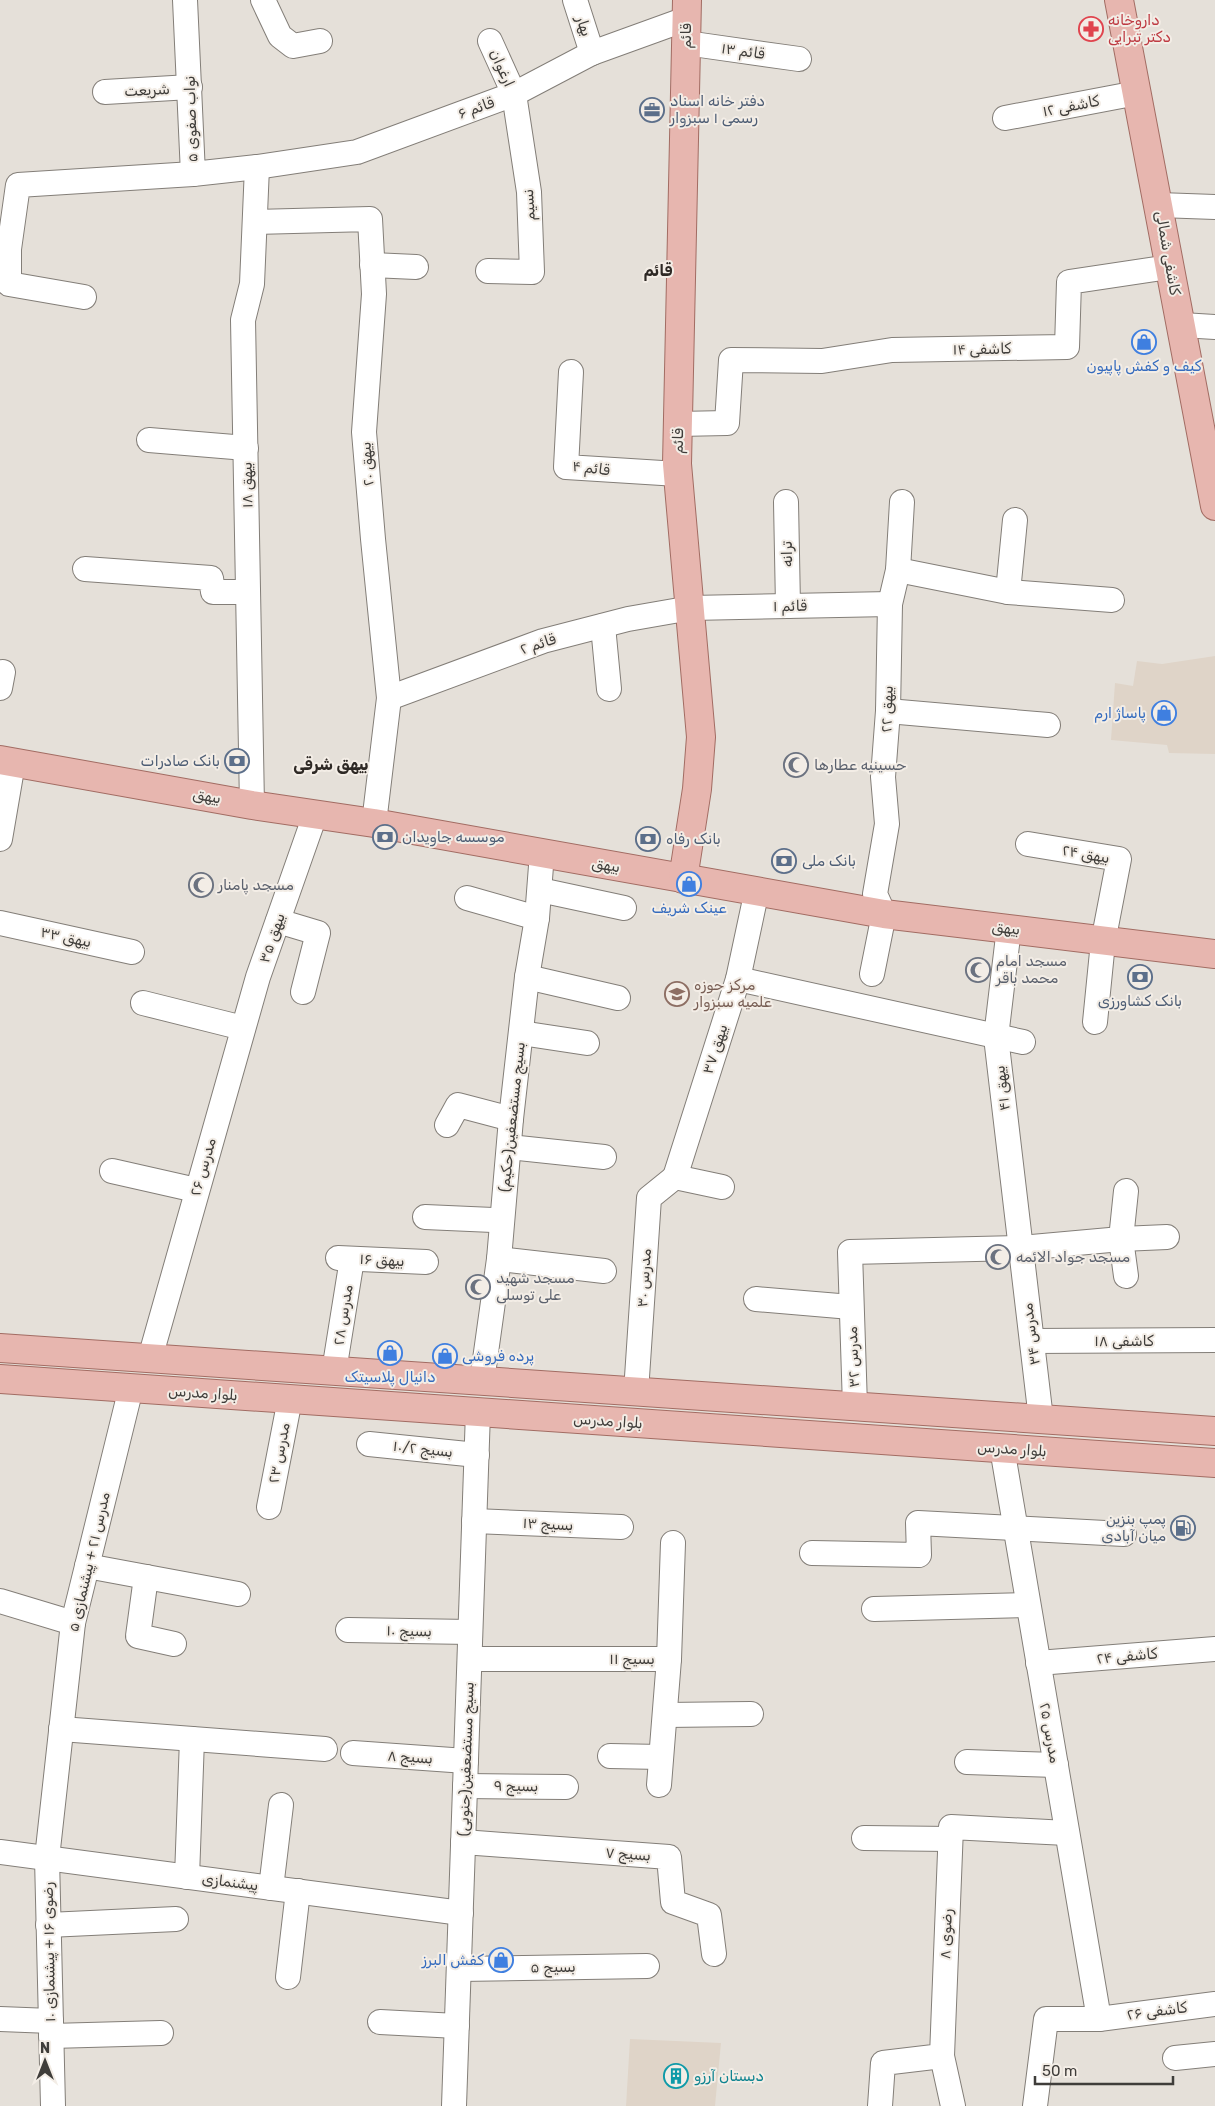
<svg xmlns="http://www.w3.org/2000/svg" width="1215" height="2106" font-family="Rubik,'Noto Naskh Arabic',sans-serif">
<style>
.built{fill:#dfd4c8}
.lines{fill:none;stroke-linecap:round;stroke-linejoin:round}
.minor-casing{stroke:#837e78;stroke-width:26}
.major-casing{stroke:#a26c63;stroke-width:30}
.minor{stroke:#fff;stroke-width:24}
.major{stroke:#e7b6af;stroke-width:28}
.labels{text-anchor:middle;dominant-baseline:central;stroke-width:4;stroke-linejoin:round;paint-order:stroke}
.health-label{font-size:15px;fill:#be3a42;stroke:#f3ede6;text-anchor:start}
.street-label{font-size:15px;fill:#3f3d3a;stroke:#f3ede6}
.service-label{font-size:15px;fill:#4e5e75;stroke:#f3ede6;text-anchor:start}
.shop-label{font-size:15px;fill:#366cbe;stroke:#f3ede6}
.worship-label{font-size:15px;fill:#5b616d;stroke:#f3ede6;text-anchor:start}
.education-label{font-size:15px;fill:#785e54;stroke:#f3ede6;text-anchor:start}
.culture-label{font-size:15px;fill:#0d838f;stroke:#f3ede6;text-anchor:start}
.neighbourhood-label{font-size:16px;font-weight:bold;fill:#2e2925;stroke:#f3ede6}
</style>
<rect width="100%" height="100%" fill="#e5e0d9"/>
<g class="built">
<polygon points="1215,656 1215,754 1169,753 1167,745 1111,740 1115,683 1133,686 1137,661 1162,664"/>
<polygon points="630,2039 721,2043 715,2106 626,2106"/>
</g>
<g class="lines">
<defs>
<g id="minor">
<polyline points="185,0 193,174 257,167 357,152 514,94 592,53 686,19"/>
<polyline points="263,0 280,36 293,46 320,41"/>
<polyline points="575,0 592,53"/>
<polyline points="686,43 799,59"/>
<polyline points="105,92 190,87"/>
<polyline points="1005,118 1137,93"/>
<polyline points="1159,205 1215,207"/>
<polyline points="255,222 370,219 374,294 364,432 373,539 389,698 374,823"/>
<polyline points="372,265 416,267"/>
<polyline points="488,271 532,272 529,192 514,94 490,41"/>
<polyline points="84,297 9,284 9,249 18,185 193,174"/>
<polyline points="1182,325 1215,327"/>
<polyline points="571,372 566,467 678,474"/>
<polyline points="678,424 727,423 731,360 822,361 892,350 1067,347 1069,282 1169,267"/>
<polyline points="149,440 246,448"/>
<polyline points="786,502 788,606"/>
<polyline points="85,569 211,578 213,592 248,592"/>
<polyline points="898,570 1008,592 1015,520"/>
<polyline points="1008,592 1112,600"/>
<polyline points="603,626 609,689"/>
<polyline points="0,688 3,672"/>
<polyline points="389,698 543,641 628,619 691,608 890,604"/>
<polyline points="888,711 1048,725"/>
<polyline points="252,805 243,320 252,284 257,167"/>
<polyline points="0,839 13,763"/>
<polyline points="1028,844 1119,859 1103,942 1095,1022"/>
<polyline points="540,890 624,908"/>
<polyline points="467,898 537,918"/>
<polyline points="278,921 318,933 303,992"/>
<polyline points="0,923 132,952"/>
<polyline points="1009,928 996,1037 1041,1419"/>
<polyline points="872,974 884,914 875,894 887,824 883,777 888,711 890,604 898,570 902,502"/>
<polyline points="527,977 618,998"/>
<polyline points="738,979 1023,1042"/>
<polyline points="143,1003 243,1028"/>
<polyline points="521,1033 587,1043"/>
<polyline points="447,1125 458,1105 511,1119"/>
<polyline points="509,1147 604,1157"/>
<polyline points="112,1171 196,1190"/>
<polyline points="675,1177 738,979 757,890"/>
<polyline points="675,1177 722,1187"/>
<polyline points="425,1217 493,1220 501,1224"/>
<polyline points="338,1258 426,1262"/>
<polyline points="499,1259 604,1271"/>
<polyline points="1126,1276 1121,1239 1126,1191"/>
<polyline points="756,1299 851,1307"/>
<polyline points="1032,1341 1215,1340"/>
<polyline points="150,1358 258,977 315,815"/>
<polyline points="334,1371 352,1259"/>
<polyline points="482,1381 499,1259 511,1119 527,977 537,918 542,853"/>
<polyline points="636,1392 649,1198 675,1177"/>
<polyline points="855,1406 850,1252 1021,1248 1121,1239 1167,1237"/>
<polyline points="369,1444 477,1455"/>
<polyline points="1002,1448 1099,2019"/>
<polyline points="269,1507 290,1399"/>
<polyline points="474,1521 621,1527"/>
<polyline points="812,1553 919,1555 918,1523 1124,1534"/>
<polyline points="87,1566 238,1594"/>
<polyline points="146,1577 138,1636 174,1644"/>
<polyline points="0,1601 73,1623"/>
<polyline points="874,1609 1028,1605"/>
<polyline points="348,1630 470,1632"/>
<polyline points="470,1659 669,1659"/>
<polyline points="1038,1663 1215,1649"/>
<polyline points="665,1715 751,1714"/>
<polyline points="61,1729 325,1749"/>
<polyline points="353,1753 466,1761"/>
<polyline points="610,1756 661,1757"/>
<polyline points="967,1762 1056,1765"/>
<polyline points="659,1785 669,1659 673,1543"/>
<polyline points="465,1786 566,1787"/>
<polyline points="864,1838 950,1839"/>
<polyline points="463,1842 669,1857 673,1902 709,1915 714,1954"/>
<polyline points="0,1852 461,1913"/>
<polyline points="187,1877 192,1739"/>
<polyline points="271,1888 281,1805"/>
<polyline points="48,1925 176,1919"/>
<polyline points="459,1969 647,1966"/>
<polyline points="288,1977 298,1891"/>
<polyline points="0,2019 51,2021"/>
<polyline points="380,2022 457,2026"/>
<polyline points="51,2036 161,2033"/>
<polyline points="942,2056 953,2106"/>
<polyline points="1175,2058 1215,2054"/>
<polyline points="53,2106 47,1858 73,1623 131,1388"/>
<polyline points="454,2106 478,1412"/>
<polyline points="880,2106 883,2063 942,2056 951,1827 1067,1833"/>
<polyline points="1035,2106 1046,2019 1099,2019 1215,2004"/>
</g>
<g id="major">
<polyline points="1119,0 1215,506"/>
<polyline points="0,760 252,805 374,823 884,914 1215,954"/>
<polyline points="683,879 697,789 701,737 677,464 687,0"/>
<polyline points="0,1348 1215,1431"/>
<polyline points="0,1379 1215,1463"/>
</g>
</defs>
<use href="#minor" class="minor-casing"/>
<use href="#major" class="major-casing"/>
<use href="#minor" class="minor"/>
<use href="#major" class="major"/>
</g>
<defs>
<symbol id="pharmacy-ring" viewBox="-11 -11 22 22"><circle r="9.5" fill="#f3ede6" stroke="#e0444e" stroke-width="1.5"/><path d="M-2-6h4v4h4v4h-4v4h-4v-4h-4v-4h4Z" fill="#e0444e"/></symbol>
<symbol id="office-ring" viewBox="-11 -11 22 22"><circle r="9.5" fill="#f3ede6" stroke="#5c6f8a" stroke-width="1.5"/><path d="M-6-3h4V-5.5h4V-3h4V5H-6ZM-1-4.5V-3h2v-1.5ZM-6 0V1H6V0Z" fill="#5c6f8a"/></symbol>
<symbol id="shop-ring" viewBox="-11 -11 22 22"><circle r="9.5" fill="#f3ede6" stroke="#3f7fe0" stroke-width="1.5"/><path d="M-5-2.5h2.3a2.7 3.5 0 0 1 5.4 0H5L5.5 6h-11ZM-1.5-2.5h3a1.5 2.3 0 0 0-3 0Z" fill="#3f7fe0"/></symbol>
<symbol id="bank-ring" viewBox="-11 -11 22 22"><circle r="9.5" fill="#f3ede6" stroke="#5c6f8a" stroke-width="1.5"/><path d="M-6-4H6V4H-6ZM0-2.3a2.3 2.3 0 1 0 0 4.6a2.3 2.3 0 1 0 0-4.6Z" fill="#5c6f8a"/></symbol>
<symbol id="mosque-ring" viewBox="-11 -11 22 22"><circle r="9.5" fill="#f3ede6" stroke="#6b7280" stroke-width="1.5"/><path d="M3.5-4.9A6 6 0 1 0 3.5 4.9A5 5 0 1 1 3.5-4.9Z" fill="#6b7280"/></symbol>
<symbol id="university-ring" viewBox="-11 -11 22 22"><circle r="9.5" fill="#f3ede6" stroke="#8d6e63" stroke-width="1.5"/><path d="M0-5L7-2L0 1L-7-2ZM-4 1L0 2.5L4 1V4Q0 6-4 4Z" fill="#8d6e63"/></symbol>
<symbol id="fuel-ring" viewBox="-11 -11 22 22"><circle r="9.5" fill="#f3ede6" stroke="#5c6f8a" stroke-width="1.5"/><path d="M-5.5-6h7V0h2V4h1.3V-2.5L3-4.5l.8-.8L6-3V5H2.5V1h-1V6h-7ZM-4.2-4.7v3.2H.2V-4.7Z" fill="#5c6f8a"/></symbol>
<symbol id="building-ring" viewBox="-11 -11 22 22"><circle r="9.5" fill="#f3ede6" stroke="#0f9aa8" stroke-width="1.5"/><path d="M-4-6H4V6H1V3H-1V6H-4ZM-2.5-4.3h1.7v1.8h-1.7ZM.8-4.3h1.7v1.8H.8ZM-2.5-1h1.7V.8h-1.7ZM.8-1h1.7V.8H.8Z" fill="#0f9aa8"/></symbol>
</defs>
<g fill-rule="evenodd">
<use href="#pharmacy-ring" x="1077" y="15" width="28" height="28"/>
<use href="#office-ring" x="638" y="96" width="28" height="28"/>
<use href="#shop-ring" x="1130" y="328" width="28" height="28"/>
<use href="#shop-ring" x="1150" y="699" width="28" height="28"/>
<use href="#bank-ring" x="223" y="747" width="28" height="28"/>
<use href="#mosque-ring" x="782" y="751" width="28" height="28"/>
<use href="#bank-ring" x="371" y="823" width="28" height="28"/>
<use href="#bank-ring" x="634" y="825" width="28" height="28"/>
<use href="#bank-ring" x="770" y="847" width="28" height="28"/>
<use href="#shop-ring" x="675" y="870" width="28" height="28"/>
<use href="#mosque-ring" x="187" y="871" width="28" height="28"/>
<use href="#mosque-ring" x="964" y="956" width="28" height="28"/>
<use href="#bank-ring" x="1126" y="963" width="28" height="28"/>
<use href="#university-ring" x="663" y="980" width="28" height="28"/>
<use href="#mosque-ring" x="984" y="1243" width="28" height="28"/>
<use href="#mosque-ring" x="464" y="1273" width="28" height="28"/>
<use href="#shop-ring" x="376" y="1339" width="28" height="28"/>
<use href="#shop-ring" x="431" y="1342" width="28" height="28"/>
<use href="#fuel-ring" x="1169" y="1514" width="28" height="28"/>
<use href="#shop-ring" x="487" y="1946" width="28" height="28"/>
<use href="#building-ring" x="662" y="2062" width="28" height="28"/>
</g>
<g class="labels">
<g class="health-label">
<text x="1108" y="20">داروخانه<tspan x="1108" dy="17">دکتر تبرایی</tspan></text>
</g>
<g class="street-label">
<text transform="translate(584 26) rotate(72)">بهار</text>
<text transform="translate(686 36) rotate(-90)">قائم</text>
<text transform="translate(743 51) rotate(8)">قائم ۱۳</text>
<text transform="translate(502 68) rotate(66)">ارغوان</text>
<text transform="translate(147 90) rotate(-3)">شریعت</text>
<text transform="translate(1071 106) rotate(-11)">کاشفی ۱۲</text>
<text transform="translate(476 108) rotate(-20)">قائم ۶</text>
<text transform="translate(191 119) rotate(-92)">نواب صفوی ۵</text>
<text transform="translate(529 205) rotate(-94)">نسیم</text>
<text transform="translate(1168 253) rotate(80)">کاشفی شمالی</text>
<text transform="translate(982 349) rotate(-1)">کاشفی ۱۴</text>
<text transform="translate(678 441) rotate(-89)">قائم</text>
<text transform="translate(367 464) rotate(-94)">بیهق ۲۰</text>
<text transform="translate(591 468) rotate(7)">قائم ۴</text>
<text transform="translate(247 485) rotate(-91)">بیهق ۱۸</text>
<text transform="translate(787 554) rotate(-91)">ترانه</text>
<text transform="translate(790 606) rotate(-1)">قائم ۱</text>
<text transform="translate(538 644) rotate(-18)">قائم ۲</text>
<text transform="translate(887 709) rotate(-88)">بیهق ۲۲</text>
<text transform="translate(207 796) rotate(11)">بیهق</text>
<text transform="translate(1086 854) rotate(10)">بیهق ۲۴</text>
<text transform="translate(606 865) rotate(10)">بیهق</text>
<text transform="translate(1006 928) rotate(7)">بیهق</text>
<text transform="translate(66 937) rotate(12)">بیهق ۳۳</text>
<text transform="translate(272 938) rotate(-71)">بیهق ۳۵</text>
<text transform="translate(715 1049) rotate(-72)">بیهق ۳۷</text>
<text transform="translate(1002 1088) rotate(-97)">بیهق ۴۱</text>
<text transform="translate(512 1117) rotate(-84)">بسیج مستضعفین(حکیم)</text>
<text transform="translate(203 1167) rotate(-74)">مدرس ۲۶</text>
<text transform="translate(382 1260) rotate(3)">بیهق ۱۶</text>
<text transform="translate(644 1278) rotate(-86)">مدرس ۳۰</text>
<text transform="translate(343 1315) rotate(-81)">مدرس ۲۸</text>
<text transform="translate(1031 1334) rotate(-97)">مدرس ۳۴</text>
<text x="1124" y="1341">کاشفی ۱۸</text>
<text transform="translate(853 1357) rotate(-92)">مدرس ۳۲</text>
<text transform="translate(203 1393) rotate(4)">بلوار مدرس</text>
<text transform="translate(608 1421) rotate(4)">بلوار مدرس</text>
<text transform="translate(423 1449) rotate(6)">بسیج ۱۰/۲</text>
<text transform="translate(1012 1449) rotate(4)">بلوار مدرس</text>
<text transform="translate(279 1453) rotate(-79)">مدرس ۲۳</text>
<text transform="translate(548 1524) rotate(3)">بسیج ۱۳</text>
<text transform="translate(89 1562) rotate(-77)">مدرس ۲۱ + پیشنمازی ۵</text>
<text transform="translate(409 1631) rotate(1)">بسیج ۱۰</text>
<text transform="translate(1127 1656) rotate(-5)">کاشفی ۲۴</text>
<text x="632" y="1659">بسیج ۱۱</text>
<text transform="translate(1050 1733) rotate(80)">مدرس ۲۵</text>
<text transform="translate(410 1757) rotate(4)">بسیج ۸</text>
<text transform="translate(466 1759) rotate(-88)">بسیج مستضعفین(جنوبی)</text>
<text transform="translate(516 1786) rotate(1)">بسیج ۹</text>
<text transform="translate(628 1854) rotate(4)">بسیج ۷</text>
<text transform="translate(230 1882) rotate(7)">پیشنمازی</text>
<text transform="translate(946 1934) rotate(-88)">رضوی ۸</text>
<text transform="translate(49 1952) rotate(-91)">رضوی ۱۶ + پیشنمازی ۱۰</text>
<text transform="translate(553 1967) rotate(-1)">بسیج ۵</text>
<text transform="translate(1157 2011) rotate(-7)">کاشفی ۲۶</text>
</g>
<g class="service-label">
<text x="670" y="101">دفتر خانه اسناد<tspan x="670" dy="17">رسمی ۱ سبزوار</tspan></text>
<text x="220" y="761" text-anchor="end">بانک صادرات</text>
<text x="402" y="837">موسسه جاویدان</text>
<text x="666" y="839">بانک رفاه</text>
<text x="802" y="861">بانک ملی</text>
<text x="1140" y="1001" text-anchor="middle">بانک کشاورزی</text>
<text x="1166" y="1519" text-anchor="end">پمپ بنزین<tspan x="1166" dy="17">میان آبادی</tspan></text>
</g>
<g class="shop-label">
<text x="1144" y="366">کیف و کفش پاپیون</text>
<text x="1146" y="713" text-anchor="end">پاساژ ارم</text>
<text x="689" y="908">عینک شریف</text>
<text x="462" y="1356" text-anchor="start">پرده فروشی</text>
<text x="390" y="1377">دانیال پلاسیتک</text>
<text x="484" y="1960" text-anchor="end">کفش البرز</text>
</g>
<g class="worship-label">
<text x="814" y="765">حسینیه عطارها</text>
<text x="218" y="885">مسجد پامنار</text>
<text x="996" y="961">مسجد امام<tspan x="996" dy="17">محمد باقر</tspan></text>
<text x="1016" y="1257">مسجد جواد الائمه</text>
<text x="496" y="1278">مسجد شهید<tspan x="496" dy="17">علی توسلی</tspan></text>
</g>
<g class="education-label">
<text x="694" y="985">مرکز حوزه<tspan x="694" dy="17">علمیه سبزوار</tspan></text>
</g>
<g class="culture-label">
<text x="694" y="2076">دبستان آرزو</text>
</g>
<g class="neighbourhood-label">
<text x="658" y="270">قائم</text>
<text x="331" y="764">بیهق شرقی</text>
</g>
</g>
<g transform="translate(45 2061)" stroke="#f3ede6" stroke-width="4" paint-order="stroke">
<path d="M0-4L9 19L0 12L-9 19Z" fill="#3f3d3a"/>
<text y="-8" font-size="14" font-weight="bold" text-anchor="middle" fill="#3f3d3a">N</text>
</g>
<path d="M1035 2076v8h138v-8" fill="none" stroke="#3f3d3a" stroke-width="2.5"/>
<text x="1042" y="2076" font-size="15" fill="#3f3d3a" stroke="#f3ede6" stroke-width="4" paint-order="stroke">50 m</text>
</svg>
